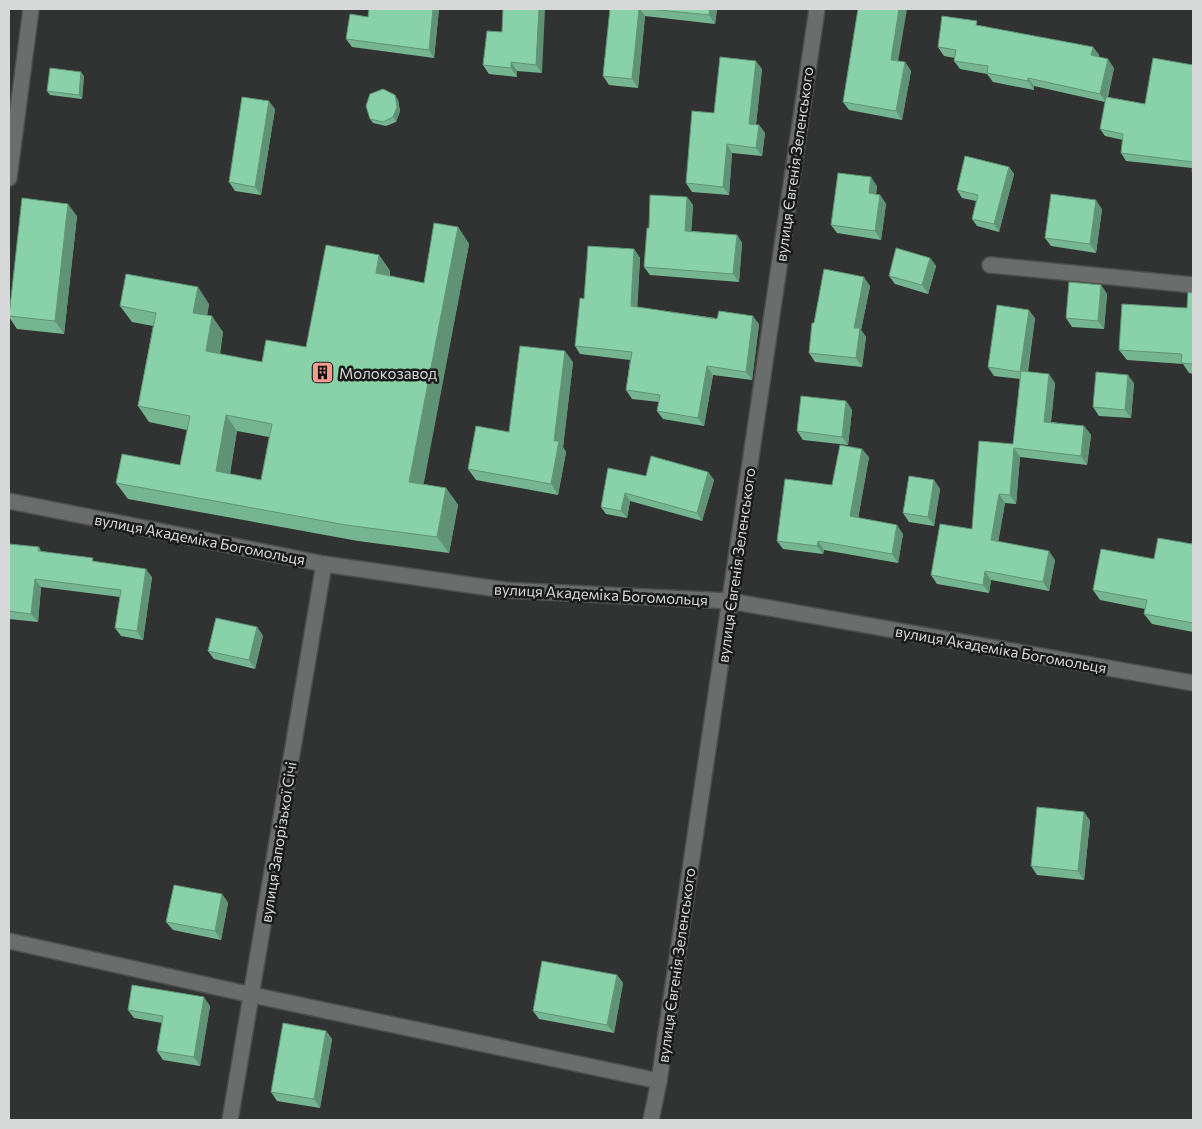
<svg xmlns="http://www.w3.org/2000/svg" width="1202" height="1129" font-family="Commissioner,sans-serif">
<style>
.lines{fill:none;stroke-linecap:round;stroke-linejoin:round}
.street-casing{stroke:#4d4f4e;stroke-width:18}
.street{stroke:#6a6d6b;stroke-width:15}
.wall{fill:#76b591;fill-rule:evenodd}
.shaded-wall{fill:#609376}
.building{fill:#89d2a9;stroke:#609376;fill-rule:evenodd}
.labels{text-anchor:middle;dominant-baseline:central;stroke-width:5;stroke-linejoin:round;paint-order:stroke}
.street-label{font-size:15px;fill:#d7d9d8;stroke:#191a19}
.poi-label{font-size:15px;fill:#d7d9d8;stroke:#191a19;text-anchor:start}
</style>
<rect width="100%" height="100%" fill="#303331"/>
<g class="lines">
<defs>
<g id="street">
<polyline points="9,178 31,9"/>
<polyline points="990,265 1193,285"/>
<polyline points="9,501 324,564 505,590 730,601 1193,683"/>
<polyline points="9,941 252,995 659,1081"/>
<polyline points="230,1120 324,564"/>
<polyline points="651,1120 659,1081 817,9"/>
</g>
</defs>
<use href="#street" class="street-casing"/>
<use href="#street" class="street"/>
</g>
<g class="wall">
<polygon points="439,9 434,58 352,47 346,39 368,17"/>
<polygon points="503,9 542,73 517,71 517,77 489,74 483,65 502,32"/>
<polygon points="610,9 717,9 715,24 645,16 638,88 609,85 603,76"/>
<polygon points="980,26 1093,47 1099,55 1099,57 1114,68 1108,97 1145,104 1193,65 1193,174 1192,172 1192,168 1126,161 1121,153 1123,140 1105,136 1100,129 1105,102 1034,86 1034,90 993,82 987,74 960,69 954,61 955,58 944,56 938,47"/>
<polygon points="898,61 905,62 911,71 902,120 849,110 843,102"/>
<polygon points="762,69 756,125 759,125 765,133 762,156 732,153 729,195 692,192 686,183 714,113"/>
<polygon points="84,76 82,99 50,95 47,91"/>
<polygon points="398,100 400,111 396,122 386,126 373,123 370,119"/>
<polygon points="275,109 261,195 235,191 229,182"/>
<polygon points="1009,167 1014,174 999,232 977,226 972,219 976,201 962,198 957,190"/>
<polygon points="877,186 876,195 880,195 886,204 881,240 837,233 831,225"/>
<polygon points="687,197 693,205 691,231 737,235 742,243 739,282 650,275 644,267 649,228"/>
<polygon points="1102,209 1096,253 1051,246 1045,238"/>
<polygon points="77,216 64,334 17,329 9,317 9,313"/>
<path d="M 458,227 L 469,244 L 423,484 L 446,488 L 458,505 L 449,553 L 358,541 L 128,499 L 116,483 L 180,465 L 187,430 L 149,422 L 138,406 L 153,326 L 132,322 L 120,306 L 209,304 L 207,315 L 223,332 L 220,354 L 262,362 L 306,347 L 379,255 L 390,271 L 390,276 L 424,283 ZM 237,431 L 269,437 L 261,480 L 230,474 Z"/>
<polygon points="634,249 640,258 637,307 759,324 752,380 713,375 704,426 663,419 657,411 659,402 632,399 626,390 630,360 580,354 575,346 584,299"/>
<polygon points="930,258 936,266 928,294 895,284 889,276"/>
<polygon points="1101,285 1107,294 1104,329 1072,327 1066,318"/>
<polygon points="870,286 861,330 866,337 862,367 815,362 809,353 814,323"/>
<polygon points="1193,293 1193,374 1189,373 1183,364 1127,360 1119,350 1187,308"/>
<polygon points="1035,318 1028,372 1055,383 1051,422 1084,426 1091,435 1087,465 1020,457 1016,504 1005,503 998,542 1055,560 1049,591 991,580 989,593 937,584 931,575 972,529 1013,444 1020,379 994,376 988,367"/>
<polygon points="573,362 563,447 566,452 558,495 476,480 468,469 509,432"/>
<polygon points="1134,383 1131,418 1099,416 1093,407"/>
<polygon points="846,401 852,410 848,445 803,440 797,431"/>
<polygon points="869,457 858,518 903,534 898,563 824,550 823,554 783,549 777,541 832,485"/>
<polygon points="708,472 714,480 702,521 630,501 627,518 606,514 601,507 646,476"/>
<polygon points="934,480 940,489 934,526 909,522 903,513"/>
<polygon points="1193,535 1193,632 1152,624 1144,614 1145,609 1100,600 1093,590 1154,559 1192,544"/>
<polygon points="9,544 39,547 41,551 95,561 152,577 143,640 121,636 115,628 120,597 41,587 38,622 9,619"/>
<polygon points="257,627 263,636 255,669 214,659 208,651"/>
<polygon points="1084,812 1090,821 1084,880 1037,875 1031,866"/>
<polygon points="222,894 228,903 221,940 173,930 166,922"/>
<polygon points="617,975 623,983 614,1033 539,1019 533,1011"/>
<polygon points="210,1006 200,1066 163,1060 157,1051 162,1023 134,1018 128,1010"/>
<polygon points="326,1031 332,1039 320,1108 277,1101 271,1092"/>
</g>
<g class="shaded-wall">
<polygon points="433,9 439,9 434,58 429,50"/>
<polygon points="539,9 545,9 542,73 536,65"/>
<polygon points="639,9 640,9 645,16 638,88 632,79"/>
<polygon points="710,9 717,9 715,24 709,15"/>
<polygon points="899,9 907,9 897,68 891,60"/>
<polygon points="1093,47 1099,55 1097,64 1091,55"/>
<polygon points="1108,59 1114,68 1106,102 1100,94"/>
<polygon points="756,61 762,69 755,132 749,124"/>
<polygon points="511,62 517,71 517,77 511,68"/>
<polygon points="905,62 911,71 902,120 896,111"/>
<polygon points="81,72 84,76 82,99 79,95"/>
<polygon points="1028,78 1034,86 1034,90 1028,81"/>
<polygon points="395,95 398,100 400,111 396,122 393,117"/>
<polygon points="269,101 275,109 261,195 255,187"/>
<polygon points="759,125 765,133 762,156 756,148"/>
<polygon points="727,144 732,153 729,195 723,187"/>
<polygon points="1009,167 1014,174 999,232 994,224"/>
<polygon points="871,177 877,186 875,202 869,193"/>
<polygon points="880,195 886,204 881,240 875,231"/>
<polygon points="687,197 693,205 691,239 685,231"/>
<polygon points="1096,200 1102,209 1096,253 1090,244"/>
<polygon points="68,204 77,216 64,334 55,321"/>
<polygon points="458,227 469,244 421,498 409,482"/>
<polygon points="737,235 742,243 739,282 733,274"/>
<polygon points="634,249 640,258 637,315 631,306"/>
<polygon points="379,255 390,271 387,289 376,273"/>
<polygon points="930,258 936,266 928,294 922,285"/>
<polygon points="864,277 870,286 861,330 866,337 862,367 856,358 854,328"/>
<polygon points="1101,285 1107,294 1104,329 1098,321"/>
<polygon points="198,287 209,304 205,329 193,313"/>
<polygon points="1029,310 1035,318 1026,380 1020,372"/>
<polygon points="212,316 223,332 217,367 206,351"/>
<polygon points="753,316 759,324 752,380 746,372"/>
<polygon points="565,351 573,362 563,447 566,452 558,495 551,484 554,441"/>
<polygon points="707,366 713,375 704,426 698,418"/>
<polygon points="1049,374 1055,383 1050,430 1044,422"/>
<polygon points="1128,375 1134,383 1131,418 1125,410"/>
<polygon points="846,401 852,410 848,445 842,437"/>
<polygon points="226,415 237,431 227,488 216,471"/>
<polygon points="1084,426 1091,435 1087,465 1081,456"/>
<polygon points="1014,448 1020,457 1016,504 1010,495"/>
<polygon points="862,449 869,457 857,525 850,516"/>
<polygon points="708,472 714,480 702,521 697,513"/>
<polygon points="934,480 940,489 934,526 928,517"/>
<polygon points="446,488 458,505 449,553 437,537"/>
<polygon points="625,493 630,501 627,518 621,511"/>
<polygon points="999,494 1005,503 997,549 991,540"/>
<polygon points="897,525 903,534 898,563 892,554"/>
<polygon points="818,541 824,550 823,554 817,546"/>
<polygon points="1049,551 1055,560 1049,591 1043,582"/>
<polygon points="146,569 152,577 143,640 137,631"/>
<polygon points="985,571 991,580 989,593 983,585"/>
<polygon points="35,579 41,587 38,622 31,614"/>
<polygon points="257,627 263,636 255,669 249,660"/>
<polygon points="1084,812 1090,821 1084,880 1078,871"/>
<polygon points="222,894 228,903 221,940 215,931"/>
<polygon points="617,975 623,983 614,1033 607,1025"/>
<polygon points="204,997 210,1006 200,1066 194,1057"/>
<polygon points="326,1031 332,1039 320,1108 314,1099"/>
</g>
<g class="building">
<polygon points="369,9 433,9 429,50 346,39 350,14 368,17"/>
<polygon points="503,9 539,9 536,65 511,62 511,68 483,65 487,31 502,32"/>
<polygon points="610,9 639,9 632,79 603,76"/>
<polygon points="649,9 710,9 709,15"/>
<polygon points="858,9 899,9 891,60 905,62 896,111 843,102"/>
<polygon points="942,16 977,21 976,25 1093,47 1091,55 1108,59 1100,94 1028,78 1028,81 987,73 988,66 954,61 956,50 938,47"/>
<polygon points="720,57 756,61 749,124 759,125 756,148 727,144 723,187 686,183 692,111 714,113"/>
<polygon points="1153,58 1193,65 1193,172 1192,172 1193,162 1121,153 1123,134 1100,129 1106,97 1145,104"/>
<polygon points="50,68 81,72 79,95 47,91"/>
<polygon points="383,89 395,95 397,107 393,117 383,122 370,119 366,106 370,94"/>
<polygon points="242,97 269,101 255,187 229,182"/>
<polygon points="965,156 1009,167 994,224 972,219 978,195 957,190"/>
<polygon points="838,173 871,177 869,193 880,195 875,231 831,225"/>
<polygon points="1051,194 1096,200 1090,244 1045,238"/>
<polygon points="650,195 687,197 685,231 737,235 733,274 644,267 647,228 649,228"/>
<polygon points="22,198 68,204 55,321 9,316"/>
<path d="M 434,223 L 458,227 L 409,482 L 446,488 L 437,537 L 346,525 L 116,483 L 122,454 L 180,465 L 190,416 L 138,406 L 156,313 L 120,306 L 126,274 L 198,287 L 193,313 L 212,316 L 206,351 L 262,362 L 266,340 L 306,347 L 326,245 L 379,255 L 376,273 L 424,283 ZM 226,415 L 272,424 L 261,480 L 216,471 Z"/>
<polygon points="588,246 634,249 631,306 717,319 719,311 753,316 746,372 707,366 698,418 657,411 660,395 626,390 632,352 575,346 580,298 584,299"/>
<polygon points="896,248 930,258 922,285 889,276"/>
<polygon points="824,269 864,277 854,328 860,328 856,358 809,353 812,323 814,323"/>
<polygon points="1069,282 1101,285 1098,321 1066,318"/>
<polygon points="1188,292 1193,293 1193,364 1181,363 1182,354 1119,350 1122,304 1187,308"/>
<polygon points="997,305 1029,310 1020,372 988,367"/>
<polygon points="520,346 565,351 554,441 559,441 551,484 468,469 476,426 509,432"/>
<polygon points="1021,371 1049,374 1044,422 1084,426 1081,456 1014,448 1010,495 999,494 991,540 1049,551 1043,582 985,571 983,585 931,575 940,524 972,529 979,441 1013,444"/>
<polygon points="1096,372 1128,375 1125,410 1093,407"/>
<polygon points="801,396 846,401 842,437 797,431"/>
<polygon points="840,445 862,449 850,516 897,525 892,554 818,541 817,546 777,541 785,479 832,485"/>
<polygon points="651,456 708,472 697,513 625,493 621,511 601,507 608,468 646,476"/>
<polygon points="909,476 934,480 928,517 903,513"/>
<polygon points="1193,535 1193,623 1144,614 1147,600 1093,590 1101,549 1154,559 1158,538 1192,544"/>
<polygon points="9,544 39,547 38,551 93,558 92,561 146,569 137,631 115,628 121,590 35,579 31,614 9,611"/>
<polygon points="216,618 257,627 249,660 208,651"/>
<polygon points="1037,807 1084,812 1078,871 1031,866"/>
<polygon points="174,885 222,894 215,931 166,922"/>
<polygon points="542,961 617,975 607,1025 533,1011"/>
<polygon points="132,985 204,997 194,1057 157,1051 163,1016 128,1010"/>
<polygon points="283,1023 326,1031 314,1099 271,1092"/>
</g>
<defs>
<symbol id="building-square" viewBox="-11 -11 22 22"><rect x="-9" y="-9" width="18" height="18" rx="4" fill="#f59c91" stroke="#191a19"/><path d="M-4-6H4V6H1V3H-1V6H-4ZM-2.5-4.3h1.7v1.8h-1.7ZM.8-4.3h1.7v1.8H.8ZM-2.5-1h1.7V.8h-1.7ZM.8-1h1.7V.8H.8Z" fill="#111"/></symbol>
</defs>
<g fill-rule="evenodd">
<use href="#building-square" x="310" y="360" width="25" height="25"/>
</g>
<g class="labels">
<g class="street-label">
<text transform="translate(794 164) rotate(-82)">вулиця Євгенія Зеленського</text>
<text transform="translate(200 539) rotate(11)">вулиця Академіка Богомольця</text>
<text transform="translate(736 565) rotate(-82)">вулиця Євгенія Зеленського</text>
<text transform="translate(601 594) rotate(3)">вулиця Академіка Богомольця</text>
<text transform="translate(1001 649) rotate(10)">вулиця Академіка Богомольця</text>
<text transform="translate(278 842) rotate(-81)">вулиця Запорізької Січі</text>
<text transform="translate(676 965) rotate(-82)">вулиця Євгенія Зеленського</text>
</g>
<g class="poi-label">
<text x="339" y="373">Молокозавод</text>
</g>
</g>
<rect width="1202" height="1129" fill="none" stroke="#d7d9d8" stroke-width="20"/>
</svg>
